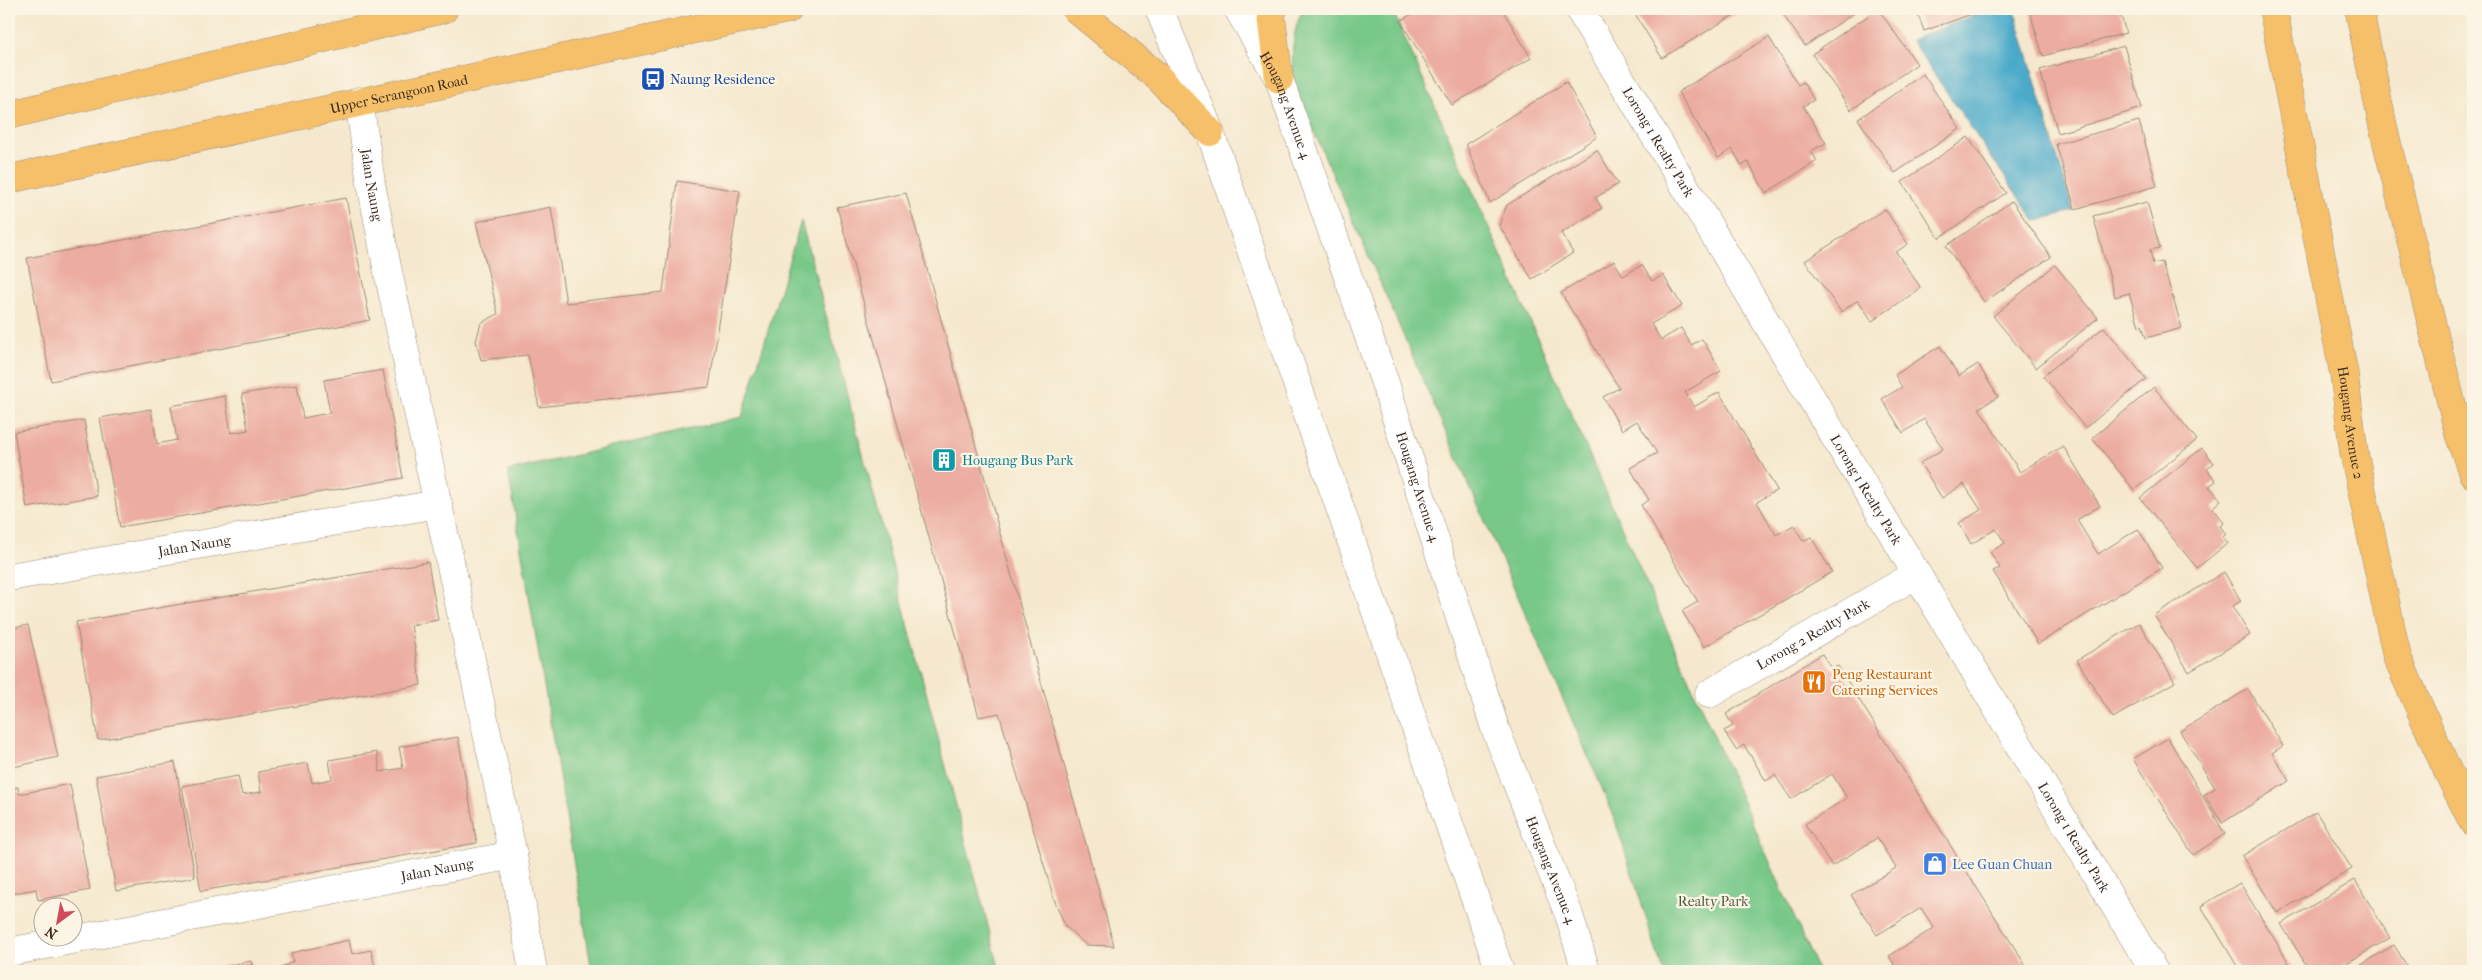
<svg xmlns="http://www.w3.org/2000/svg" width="2482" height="980" font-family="'IM FELL French Canon',serif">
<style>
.green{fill:#77c889;stroke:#597954}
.water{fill:#4baaca;stroke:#436a74}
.building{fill:#ecaca1}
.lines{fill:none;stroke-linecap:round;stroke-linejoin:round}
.minor-casing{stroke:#988976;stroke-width:29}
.tertiary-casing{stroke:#988976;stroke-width:29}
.primary-casing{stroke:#988976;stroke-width:29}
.trunk-casing{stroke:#988976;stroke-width:29}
.minor{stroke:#fff;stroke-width:28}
.tertiary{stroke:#fff;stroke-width:28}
.primary{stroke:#f6c06b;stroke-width:28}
.trunk{stroke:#f6c06b;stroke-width:28}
.labels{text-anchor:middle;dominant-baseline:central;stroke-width:4.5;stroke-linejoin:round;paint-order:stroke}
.transit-label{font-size:14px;fill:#164399;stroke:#fcf5e5;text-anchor:start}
.street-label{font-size:14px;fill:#3b2a1e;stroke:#fcf5e5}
.culture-label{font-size:14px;fill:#0d838f;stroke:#fcf5e5;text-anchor:start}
.food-label{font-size:14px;fill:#c56008;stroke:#fcf5e5;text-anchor:start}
.shop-label{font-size:14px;fill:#366cbe;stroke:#fcf5e5;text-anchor:start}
.park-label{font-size:14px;fill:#4d593e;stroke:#fcf5e5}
</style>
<rect width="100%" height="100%" fill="#fcf5e5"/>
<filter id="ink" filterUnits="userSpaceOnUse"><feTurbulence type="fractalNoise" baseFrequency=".02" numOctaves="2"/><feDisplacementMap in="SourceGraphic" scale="10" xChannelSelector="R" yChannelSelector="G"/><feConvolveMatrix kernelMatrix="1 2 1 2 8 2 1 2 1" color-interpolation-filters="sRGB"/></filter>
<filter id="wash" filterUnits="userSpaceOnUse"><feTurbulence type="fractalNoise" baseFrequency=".0096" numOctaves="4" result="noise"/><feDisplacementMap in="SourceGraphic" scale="20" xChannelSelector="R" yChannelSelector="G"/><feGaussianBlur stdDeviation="1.12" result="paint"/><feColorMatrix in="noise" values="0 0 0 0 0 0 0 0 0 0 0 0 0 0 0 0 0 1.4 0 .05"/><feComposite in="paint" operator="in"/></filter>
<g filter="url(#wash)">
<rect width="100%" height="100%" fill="#f5e8ce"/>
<g class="green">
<path d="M 1303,9 L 1392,9 L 1818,971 L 1663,971 L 1612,811 L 1293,84 C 1292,57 1291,33 1303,9 Z"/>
<polygon points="801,221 1000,971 592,971 508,471 742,417"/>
</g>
<polygon class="water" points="1989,9 2014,9 2073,211 2035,221 1911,40"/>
<g id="blocks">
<g class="building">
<polygon points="1421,9 1502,9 1531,58 1452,105 1400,21"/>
<polygon points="1632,9 1744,9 1662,58"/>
<polygon points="1779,9 1860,9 1805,46"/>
<polygon points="1878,9 1917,64 1851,110 1812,54"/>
<polygon points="1916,9 1986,9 1924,31"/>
<polygon points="2029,9 2119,9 2126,33 2043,56"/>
<polygon points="1769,37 1798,85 1803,82 1814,100 1803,106 1826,143 1811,151 1817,161 1766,193 1748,162 1742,166 1732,149 1718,158 1678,92"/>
<polygon points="2124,46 2142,108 2058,133 2040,70"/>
<polygon points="1923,74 1960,129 1895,173 1858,119"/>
<polygon points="1566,82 1597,137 1490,203 1466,144"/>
<polygon points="2139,121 2157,186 2075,209 2056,144"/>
<polygon points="1968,137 2006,193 1939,238 1902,182"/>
<polygon points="1597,150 1618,184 1595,198 1602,208 1561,233 1573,253 1532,279 1499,225 1507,205"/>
<polygon points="677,181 740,191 709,387 539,407 528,355 481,360 476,341 481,323 498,314 476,222 551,207 566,303 663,292"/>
<polygon points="906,193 1114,946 1086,945 1065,926 1054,899 999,713 979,717 837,207"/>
<polygon points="346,198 370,320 51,381 27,258"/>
<polygon points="2012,201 2051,257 1984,302 1946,246"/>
<polygon points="2147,202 2160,248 2150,250 2153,264 2162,262 2182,328 2146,338 2142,325 2139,326 2129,293 2115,297 2093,216"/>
<polygon points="1885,209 1908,244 1896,252 1921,288 1872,321 1858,300 1841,312 1805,261"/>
<polygon points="1614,261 1623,276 1642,265 1652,281 1663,275 1682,306 1651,324 1661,340 1681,328 1691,345 1702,339 1721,371 1685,392 1694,407 1719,392 1777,490 1757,502 1776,535 1794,525 1803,541 1811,537 1832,572 1704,647 1682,611 1698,602 1641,505 1649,500 1630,468 1657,453 1637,421 1622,430 1603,397 1619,388 1561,293"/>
<polygon points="2055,265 2098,318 2036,368 1993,316"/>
<polygon points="2104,327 2146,379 2085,428 2043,376"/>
<polygon points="1940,346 1959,376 1978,364 1998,397 1979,408 2020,472 2063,446 2100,506 2077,520 2098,554 2138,529 2162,568 2038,644 1993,571 2000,568 1990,552 2005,543 1996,529 1971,544 1959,523 1981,510 1964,484 1942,498 1920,463 1943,449 1924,419 1903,433 1882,399 1902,387 1895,375"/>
<polygon points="383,370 403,478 120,527 100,418 151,409 157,444 177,440 171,406 225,396 231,433 248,430 242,394 297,385 303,418 318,415 330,413 324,380"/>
<polygon points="2154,387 2197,440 2134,490 2092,438"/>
<polygon points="84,420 97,496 27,508 14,432"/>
<polygon points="2202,448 2214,463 2207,469 2216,481 2209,486 2221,500 2212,508 2224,523 2220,526 2226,534 2223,537 2228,543 2197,568 2140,498"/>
<polygon points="428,562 438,620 411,625 421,685 98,740 76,622"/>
<polygon points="2224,572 2241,601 2232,606 2250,635 2189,672 2154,615"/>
<polygon points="2139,623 2175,682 2113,718 2077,660"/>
<polygon points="28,625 58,757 9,768 9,629"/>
<polygon points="1822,654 1832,669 1838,666 2029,971 1898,971 1889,956 1934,928 1921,908 1877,935 1851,895 1896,868 1877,838 1832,866 1805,824 1847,798 1832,774 1791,799 1775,775 1766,781 1744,745 1736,750 1724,731 1733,726 1726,714"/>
<polygon points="2248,689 2283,746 2272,753 2289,781 2222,823 2204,795 2215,788 2180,731"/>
<polygon points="458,737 477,843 201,891 182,786 238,776 242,795 261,792 258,772 308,763 312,783 332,779 329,760 377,752 380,772 403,768 399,747"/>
<polygon points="2168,738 2225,834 2193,855 2133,759"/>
<polygon points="175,762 195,877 116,891 96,776"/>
<polygon points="70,784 90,890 38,900 36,889 9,894 9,789 18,787 19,794"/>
<polygon points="2316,812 2352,869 2277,913 2242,856"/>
<polygon points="2355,880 2390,938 2333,971 2310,971 2281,924"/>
<polygon points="2240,883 2292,968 2285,971 2240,971 2201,906"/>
<polygon points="349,940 352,954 371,950 376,971 275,971 293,962 291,953"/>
<polygon points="2394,945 2410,971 2351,971"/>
<polygon points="251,961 253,969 263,971 213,971 212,969"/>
</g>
</g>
</g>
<g filter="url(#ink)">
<use href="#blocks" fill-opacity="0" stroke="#988976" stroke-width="1"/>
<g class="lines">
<defs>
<g id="minor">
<path id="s1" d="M 1579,9 L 2154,971"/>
<path id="s2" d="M 359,101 L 371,183 L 387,267 L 513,855 L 533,971"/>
<path id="s3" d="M 9,577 L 438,504"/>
<path id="s4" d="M 1709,694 L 1917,574"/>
<path id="s5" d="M 9,952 L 513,855"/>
</g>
<g id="tertiary">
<polyline points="1159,9 1210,132 1500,971"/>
<path id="s6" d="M 1238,9 L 1279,79 L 1385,383 L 1495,728 L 1569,915 L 1586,971"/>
</g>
<g id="primary">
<polyline points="1076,9 1157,76 1210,132"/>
<polyline points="1273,9 1271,16 1279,79"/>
<polyline points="9,115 444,9"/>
<path id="s7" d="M 9,179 L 788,9"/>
</g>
<g id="trunk">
<path id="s8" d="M 2273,9 L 2344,374 L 2354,453 L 2397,657 L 2448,772 L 2473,822"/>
<polyline points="2359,9 2384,131 2459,434 2473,474"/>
</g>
</defs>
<use href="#minor" class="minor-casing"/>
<use href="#tertiary" class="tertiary-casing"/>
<use href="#primary" class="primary-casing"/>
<use href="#trunk" class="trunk-casing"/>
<use href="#minor" class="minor"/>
<use href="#tertiary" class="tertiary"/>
<use href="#primary" class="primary"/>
<use href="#trunk" class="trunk"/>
</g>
</g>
<defs>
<symbol id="bus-square" viewBox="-11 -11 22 22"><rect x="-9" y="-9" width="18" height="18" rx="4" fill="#1a4fb4" stroke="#fcf5e5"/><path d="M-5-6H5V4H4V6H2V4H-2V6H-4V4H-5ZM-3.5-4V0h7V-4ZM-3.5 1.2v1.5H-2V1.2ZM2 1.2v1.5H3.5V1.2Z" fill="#fff"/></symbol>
<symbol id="building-square" viewBox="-11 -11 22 22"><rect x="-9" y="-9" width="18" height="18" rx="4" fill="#0f9aa8" stroke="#fcf5e5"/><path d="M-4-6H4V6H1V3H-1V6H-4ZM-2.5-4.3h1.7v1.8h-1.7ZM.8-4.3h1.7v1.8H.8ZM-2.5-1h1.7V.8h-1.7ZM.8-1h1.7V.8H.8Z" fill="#fff"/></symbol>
<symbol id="restaurant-square" viewBox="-11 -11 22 22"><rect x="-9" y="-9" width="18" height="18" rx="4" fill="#e8710a" stroke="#fcf5e5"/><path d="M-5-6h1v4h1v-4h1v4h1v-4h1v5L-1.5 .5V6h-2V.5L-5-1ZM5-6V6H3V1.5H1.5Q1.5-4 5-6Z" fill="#fff"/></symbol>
<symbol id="shop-square" viewBox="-11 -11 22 22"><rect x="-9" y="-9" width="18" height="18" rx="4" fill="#3f7fe0" stroke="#fcf5e5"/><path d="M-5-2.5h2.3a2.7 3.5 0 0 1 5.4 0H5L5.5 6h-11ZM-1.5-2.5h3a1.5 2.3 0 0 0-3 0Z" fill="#fff"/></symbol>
</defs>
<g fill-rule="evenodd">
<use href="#bus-square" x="639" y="65" width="28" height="28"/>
<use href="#building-square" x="930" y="446" width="28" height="28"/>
<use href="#restaurant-square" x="1800" y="668" width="28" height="28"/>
<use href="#shop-square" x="1921" y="850" width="28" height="28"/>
</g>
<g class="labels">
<g class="transit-label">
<text x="670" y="79">Naung Residence</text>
</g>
<g class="street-label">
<text stroke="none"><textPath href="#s7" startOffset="399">Upper Serangoon Road</textPath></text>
<text stroke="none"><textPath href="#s6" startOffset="108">Hougang Avenue 4</textPath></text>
<text stroke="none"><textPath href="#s1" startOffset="155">Lorong 1 Realty Park</textPath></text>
<text stroke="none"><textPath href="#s2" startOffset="85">Jalan Naung</textPath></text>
<text stroke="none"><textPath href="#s8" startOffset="421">Hougang Avenue 2</textPath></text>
<text stroke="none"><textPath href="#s6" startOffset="512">Hougang Avenue 4</textPath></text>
<text stroke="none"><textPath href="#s1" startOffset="560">Lorong 1 Realty Park</textPath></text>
<text stroke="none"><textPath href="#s3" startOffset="188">Jalan Naung</textPath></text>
<text stroke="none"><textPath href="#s4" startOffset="120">Lorong 2 Realty Park</textPath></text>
<text stroke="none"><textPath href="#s1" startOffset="965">Lorong 1 Realty Park</textPath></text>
<text stroke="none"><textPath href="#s5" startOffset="436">Jalan Naung</textPath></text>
<text stroke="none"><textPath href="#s6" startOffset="918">Hougang Avenue 4</textPath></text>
</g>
<g class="culture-label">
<text x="962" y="460">Hougang Bus Park</text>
</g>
<g class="food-label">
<text x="1832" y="674">Peng Restaurant<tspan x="1832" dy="16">Catering Services</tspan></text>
</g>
<g class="shop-label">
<text x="1952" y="864">Lee Guan Chuan</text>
</g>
<g class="park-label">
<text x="1713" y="901">Realty Park</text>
</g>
</g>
<rect width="2482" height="980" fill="none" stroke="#fcf5e5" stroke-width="30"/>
<g transform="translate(58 922) rotate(212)"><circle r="24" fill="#fcf5e5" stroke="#afa495"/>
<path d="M0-4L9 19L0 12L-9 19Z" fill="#d1495b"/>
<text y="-8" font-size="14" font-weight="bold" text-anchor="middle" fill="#3b2a1e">N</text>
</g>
</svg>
